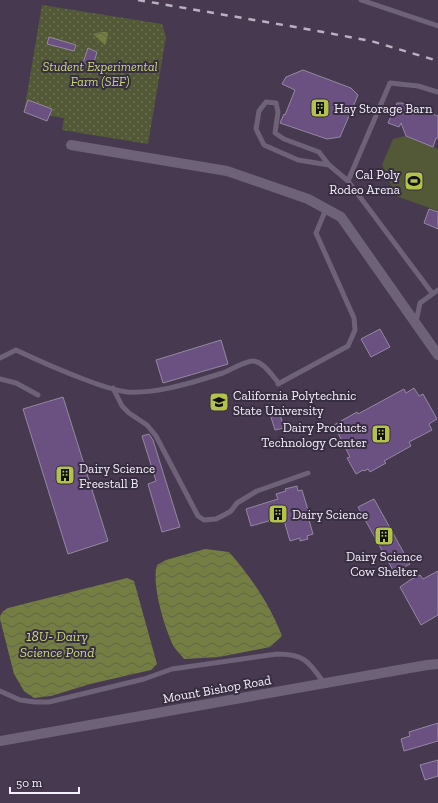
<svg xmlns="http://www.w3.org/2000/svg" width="438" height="803" font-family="'Zilla Slab',serif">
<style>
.built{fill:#463950}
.grass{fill:#535937}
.garden{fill:url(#garden-dots)}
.water{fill:url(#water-waves)}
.building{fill:#6b5082;stroke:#94899f}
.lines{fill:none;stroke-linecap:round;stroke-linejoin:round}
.service{stroke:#6e6278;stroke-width:5}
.minor{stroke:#6e6278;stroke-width:10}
.rail{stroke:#bab2c1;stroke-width:2.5;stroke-dasharray:7 7;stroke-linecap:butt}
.labels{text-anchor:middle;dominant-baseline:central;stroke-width:4;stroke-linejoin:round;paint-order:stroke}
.park-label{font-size:13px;font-style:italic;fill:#c9d77f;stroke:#382e41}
.poi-label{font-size:13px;fill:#f5eefb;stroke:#382e41;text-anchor:start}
.street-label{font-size:13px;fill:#f5eefb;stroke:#382e41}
.water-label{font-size:14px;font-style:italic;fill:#c8d67e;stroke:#382e41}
</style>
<defs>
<pattern id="garden-dots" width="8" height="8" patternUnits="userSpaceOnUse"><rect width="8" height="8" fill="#535937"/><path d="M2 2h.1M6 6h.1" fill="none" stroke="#6c7155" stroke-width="1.8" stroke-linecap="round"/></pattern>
<pattern id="water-waves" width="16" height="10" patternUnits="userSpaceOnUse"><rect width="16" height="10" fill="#747e42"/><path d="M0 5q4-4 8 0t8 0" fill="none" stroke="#616546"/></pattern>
</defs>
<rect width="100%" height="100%" fill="#382e41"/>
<rect class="built" x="0" y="0" width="438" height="803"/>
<polygon class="grass" points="405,136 438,149 438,211 396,196 382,165 393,139"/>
<polygon class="garden" points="42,5 162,24 166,37 148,144 62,130 64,118 24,112"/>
<g class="water">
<polygon points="101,32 107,32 108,35 105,45 93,34"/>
<path d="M 205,549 L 229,552 C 251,577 270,605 282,636 L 270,647 L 219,657 L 184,659 C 181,655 177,651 174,647 C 165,630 151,583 157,565 L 166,560 Z"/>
<path d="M 127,578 L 134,581 L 157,664 L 151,670 L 90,684 L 51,696 L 34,698 L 24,691 L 14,674 L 0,619 C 0,613 3,611 8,608 Z"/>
</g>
<g class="building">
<polygon points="49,37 76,45 74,51 47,44"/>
<polygon points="88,48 97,52 93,66 83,63"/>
<polygon points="303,70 351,88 358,95 340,137 327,139 280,123 284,114 285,115 295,90 282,84 286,77"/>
<polygon points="28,100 52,109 47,121 24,112"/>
<polygon points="397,103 402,103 438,116 438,138 436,138 433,147 406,136 401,123 399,127 388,123"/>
<polygon points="429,209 438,212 438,229 424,223"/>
<polygon points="380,329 390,347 371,357 361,339"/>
<polygon points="221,340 228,364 163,383 156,360"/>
<polygon points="414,388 419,396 423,394 437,419 429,424 432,430 409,442 411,446 384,461 386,463 370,472 368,469 364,471 363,470 356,474 347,458 350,457 334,425 357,412 358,414 404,389 406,393"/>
<polygon points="63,397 108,541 68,554 23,409"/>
<polygon points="279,411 284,428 275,430 270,414"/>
<polygon points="149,434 153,440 180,527 162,532 148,484 156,481 142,436"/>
<polygon points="297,486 298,491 302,490 311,520 309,520 313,534 307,536 308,539 300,541 300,538 290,541 283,517 251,526 246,509 278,499 276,494 286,491 285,489"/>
<polygon points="374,499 410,564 394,572 358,507"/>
<polygon points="438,571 438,615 421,625 400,587 410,580 420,575 423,579"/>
<polygon points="438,723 438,741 404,751 401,739 410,736 409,732"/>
<polygon points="438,760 438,776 425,780 420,765"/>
</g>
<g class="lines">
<g class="service">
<polyline points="361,0 438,26"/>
<polyline points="329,165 319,152 284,139 275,133 278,112 276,103 266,102 259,111 256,129 264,145 298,160 329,165 348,181"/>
<polyline points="432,293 348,181 390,83 418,86 438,92"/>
<polyline points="416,322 420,303 438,290"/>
<path d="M 0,358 L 16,350 C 39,361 62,371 86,380 C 99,385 113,390 127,392 C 159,394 193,382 223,373 C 230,370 247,360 254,361 C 264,363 271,374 277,381"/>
<polyline points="0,379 16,383 38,395"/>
<polyline points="278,384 348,346 355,330 354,318 316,233 326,209"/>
<polyline points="113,388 122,406 129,413 147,425 156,436 198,516 204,520 216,519 226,514 231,511 237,503 257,491 308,473"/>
<path d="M 0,691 L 20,700 L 35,702 L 49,702 L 144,679 L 172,669 L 277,654 C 305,654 309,662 324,683"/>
</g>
<g class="minor">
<polyline points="71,145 227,171 308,199 341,217 438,355"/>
<polyline points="0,741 427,665 438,664"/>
</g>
<polyline class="rail" points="138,0 301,28 371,41 438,61"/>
</g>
<defs>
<symbol id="building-square" viewBox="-11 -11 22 22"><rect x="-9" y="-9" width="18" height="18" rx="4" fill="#b3c24b" stroke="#382e41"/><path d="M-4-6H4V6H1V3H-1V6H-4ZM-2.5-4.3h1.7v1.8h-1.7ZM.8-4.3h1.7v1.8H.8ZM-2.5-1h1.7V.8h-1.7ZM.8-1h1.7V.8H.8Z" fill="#111"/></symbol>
<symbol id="stadium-square" viewBox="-11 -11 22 22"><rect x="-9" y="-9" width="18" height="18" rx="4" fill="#b3c24b" stroke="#382e41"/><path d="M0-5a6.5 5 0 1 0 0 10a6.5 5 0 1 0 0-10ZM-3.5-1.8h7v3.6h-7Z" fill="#111"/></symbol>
<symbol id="university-square" viewBox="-11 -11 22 22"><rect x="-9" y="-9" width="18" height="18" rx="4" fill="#b3c24b" stroke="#382e41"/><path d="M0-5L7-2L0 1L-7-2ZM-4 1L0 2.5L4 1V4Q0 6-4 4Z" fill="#111"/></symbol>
</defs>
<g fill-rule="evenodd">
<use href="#building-square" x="309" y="97" width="22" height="22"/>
<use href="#stadium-square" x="403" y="170" width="22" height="22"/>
<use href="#university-square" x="208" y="391" width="22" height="22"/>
<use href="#building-square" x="370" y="423" width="22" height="22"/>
<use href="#building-square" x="54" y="464" width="22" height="22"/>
<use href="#building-square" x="267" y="503" width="22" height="22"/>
<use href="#building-square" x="373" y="525" width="22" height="22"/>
</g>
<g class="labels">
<g class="park-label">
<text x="100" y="66">Student Experimental<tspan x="100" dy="15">Farm (SEF)</tspan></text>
</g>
<g class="poi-label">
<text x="334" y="108">Hay Storage Barn</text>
<text x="400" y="174" text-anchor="end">Cal Poly<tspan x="400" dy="15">Rodeo Arena</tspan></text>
<text x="233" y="395">California Polytechnic<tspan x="233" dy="15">State University</tspan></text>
<text x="367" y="427" text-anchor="end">Dairy Products<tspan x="367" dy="15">Technology Center</tspan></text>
<text x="79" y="468">Dairy Science<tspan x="79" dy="15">Freestall B</tspan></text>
<text x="292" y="514">Dairy Science</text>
<text x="384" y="556" text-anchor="middle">Dairy Science<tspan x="384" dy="15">Cow Shelter</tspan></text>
</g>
<g class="street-label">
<text transform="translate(217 689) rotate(-10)">Mount Bishop Road</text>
</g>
<g class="water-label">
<text x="57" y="636">18U- Dairy<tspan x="57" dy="16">Science Pond</tspan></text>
</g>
</g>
<path d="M10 787v6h69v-6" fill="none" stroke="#f5eefb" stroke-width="2"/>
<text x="16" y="787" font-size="12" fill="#f5eefb" stroke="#382e41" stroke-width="3" paint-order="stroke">50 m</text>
</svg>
